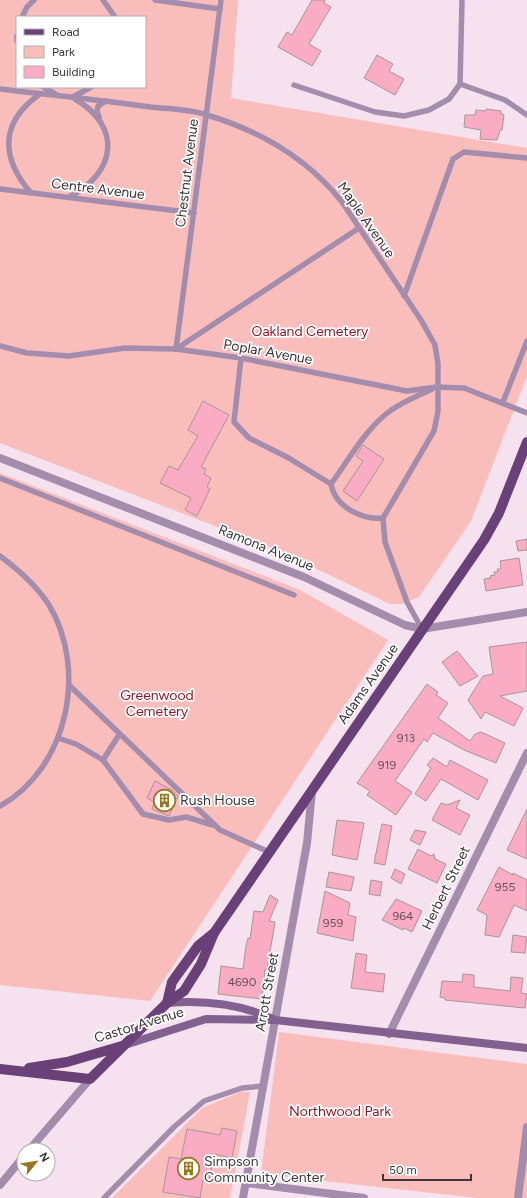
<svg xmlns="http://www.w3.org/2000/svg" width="527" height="1198" font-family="Figtree,sans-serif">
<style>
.green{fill:#f9bdbb;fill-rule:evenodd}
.building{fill:#f9acc3;stroke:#a9949a}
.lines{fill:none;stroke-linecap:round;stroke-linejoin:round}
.lane{stroke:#a48cad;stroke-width:5.5}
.street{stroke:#a48cad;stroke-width:8}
.secondary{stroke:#82608f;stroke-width:8}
.primary{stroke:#694078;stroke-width:10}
.labels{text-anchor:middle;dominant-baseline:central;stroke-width:3.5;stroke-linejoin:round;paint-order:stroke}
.number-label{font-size:12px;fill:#6a525c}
.street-label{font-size:14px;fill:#3b3439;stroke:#fff}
.park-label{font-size:14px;fill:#8c1926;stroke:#fff}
.poi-label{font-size:14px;fill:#3b3439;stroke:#fff;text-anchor:start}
</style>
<rect width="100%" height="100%" fill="#f5e2ee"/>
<g class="green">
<path d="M 0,0 L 238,0 L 231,98 L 527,148 L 527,376 L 471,521 L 419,597 L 402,604 L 390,604 L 277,550 L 0,443 ZM 17,17 L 145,17 L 145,87 L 17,87 Z"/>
<polygon points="0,473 300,590 388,640 150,1001 0,985"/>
<polygon points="279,1032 527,1064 527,1198 477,1198 261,1174"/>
<polygon points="240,1092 250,1092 230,1198 112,1198 202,1108"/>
</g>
<g class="building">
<polygon points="312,0 325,0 324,3 331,7 309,44 321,51 312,66 278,47 287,32 292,35"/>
<polygon points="377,55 393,64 389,71 404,79 395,95 364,78"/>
<polygon points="486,109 501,111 501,114 504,115 502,130 500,130 497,140 480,139 481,130 464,127 465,115 475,115 476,110 486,111"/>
<polygon points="203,401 229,415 201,467 206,469 204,474 211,478 207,487 210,489 197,516 185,510 191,498 160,483 169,466 178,470 198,436 188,430"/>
<polygon points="363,445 384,459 357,501 343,491 363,461 356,456"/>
<polygon points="527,539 527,550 518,551 516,541"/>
<polygon points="519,558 523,585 486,591 484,579 491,578 490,576 495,575 494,572 498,572 497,569 501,569 500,561"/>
<polygon points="527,642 527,691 500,696 523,708 514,726 485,712 481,719 468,700 483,676 493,674 489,647"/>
<polygon points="457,651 478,676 460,686 442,662"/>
<polygon points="427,684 438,692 436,695 448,703 438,718 470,741 475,734 481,732 505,743 496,763 464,750 433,733 427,742 424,739 395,781 412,792 396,815 367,795 370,791 357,783"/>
<polygon points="433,758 447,767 450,760 488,780 478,800 441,779 426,801 415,794 431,768 427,765"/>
<polygon points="155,781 172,790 178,796 169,816 152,809 155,802 147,798"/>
<polygon points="460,800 456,808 470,815 460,835 432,820 441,803 447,805"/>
<polygon points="527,809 527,859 507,850"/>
<polygon points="337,820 364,823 357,860 332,855"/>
<polygon points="382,824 392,826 385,865 374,863"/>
<polygon points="415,830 426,832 420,845 410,840"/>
<polygon points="418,849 431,856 434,854 435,859 446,864 437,883 408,869"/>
<polygon points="499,867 513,875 513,873 527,880 527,911 514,905 499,937 485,935 487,915 477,910"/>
<polygon points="395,869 405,874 401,884 391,878"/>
<polygon points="329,872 354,877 351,891 326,887"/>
<polygon points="371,880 382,882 380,896 369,894"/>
<polygon points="325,891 350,903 348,915 356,917 353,941 317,933"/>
<polygon points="270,895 278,900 269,921 275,922 267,970 265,969 262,999 218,994 221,966 243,969 246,946 248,938 250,939 254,911 263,912"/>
<polygon points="396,899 422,911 412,932 404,928 403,930 382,920"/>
<polygon points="513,935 527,937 525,953 511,952"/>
<polygon points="356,953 367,955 365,972 385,974 383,992 351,988"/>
<polygon points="463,974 474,975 474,987 510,991 511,977 523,978 521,993 527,994 525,1008 445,1000 445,998 440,997 442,981 462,982"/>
<polygon points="222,1128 237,1131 232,1158 214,1154 209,1181 203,1180 200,1198 163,1192 169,1157 181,1159 187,1129 220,1135"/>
</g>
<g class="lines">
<g class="lane">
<polyline points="103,0 115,17"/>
<polyline points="155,0 220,9"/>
<polyline points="22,17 27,7 34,0"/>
<polyline points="17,36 17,41"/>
<polyline points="460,84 462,0"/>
<polyline points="294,85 375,112 404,116 429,110 449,99 460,84 505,100 527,115"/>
<polyline points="43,87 57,95"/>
<path d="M 0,89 C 50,95 100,100 150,107 C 169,109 190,109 207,115 C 260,131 308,159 342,202 L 421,320 L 435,345 L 438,364 L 438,411 L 434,431 L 383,518 L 385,542 L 407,602 L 422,629"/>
<polyline points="73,97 91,87"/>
<polyline points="99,117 97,111 98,106 106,101"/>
<polyline points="0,189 194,213"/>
<path d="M 31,193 C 0,157 0,122 40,94"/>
<path d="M 69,197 C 116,173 123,127 75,99"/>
<polyline points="404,296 453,159 464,152 527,158"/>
<polyline points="0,346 27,353 69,356 125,348 176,349 241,358 407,391 437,387 464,388 527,413"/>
<polyline points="176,349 221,0"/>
<polyline points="176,349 359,228"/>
<path d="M 241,358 L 234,422 L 249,438 L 287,457 L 331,484 C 335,507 362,520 383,518"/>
<polyline points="503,402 527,341"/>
<polyline points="0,478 294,595"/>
<path d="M 331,484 C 348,461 363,433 386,414 C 399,403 416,397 432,389"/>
<path d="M 0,556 C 19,570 36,585 49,605 C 88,670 68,768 0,806"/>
<polyline points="70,686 220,830 269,852"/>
<polyline points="58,738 76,744 103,760 143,814 169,820 186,817 213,825"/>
<polyline points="103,760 119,735"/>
<polyline points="104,1198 174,1127 204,1101 242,1088 263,1086"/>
</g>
<g class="street">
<polyline points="0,458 304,577 405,625 422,629 527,612"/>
<polyline points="389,1034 527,753"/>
<polyline points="29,1150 90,1079"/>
<polyline points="246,1183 364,1198"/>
<polyline points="0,1185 24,1156"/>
<polyline points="243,1198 307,843 312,791"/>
<polyline points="518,1198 527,1127"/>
</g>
<g class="secondary">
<path d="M 167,1003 C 203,1000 240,1004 273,1019"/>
<polyline points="125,1045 206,1019 275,1020 527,1048"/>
</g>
<g class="primary">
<polyline points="167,1003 172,982 198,946 214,933"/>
<polyline points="29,1068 67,1062 122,1046"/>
<polyline points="0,1069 90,1079 167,1003 184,991 201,964 214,933 484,540 499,513 527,442"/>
</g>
</g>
<defs>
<symbol id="building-ring" viewBox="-11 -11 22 22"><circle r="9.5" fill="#fff" stroke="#997720" stroke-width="1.5"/><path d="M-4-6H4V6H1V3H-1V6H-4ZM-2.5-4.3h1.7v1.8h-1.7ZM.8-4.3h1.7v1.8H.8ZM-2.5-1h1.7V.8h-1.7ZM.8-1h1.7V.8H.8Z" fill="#997720"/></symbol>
</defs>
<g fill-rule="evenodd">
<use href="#building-ring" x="152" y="788" width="25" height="25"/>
<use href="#building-ring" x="176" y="1156" width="25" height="25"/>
</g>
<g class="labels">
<g class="number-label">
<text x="406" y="738">913</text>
<text x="387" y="765">919</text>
<text x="505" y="887">955</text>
<text x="403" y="916">964</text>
<text x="333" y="923">959</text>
<text x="242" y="982">4690</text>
</g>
<g class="street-label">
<text transform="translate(187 173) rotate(-83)">Chestnut Avenue</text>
<text transform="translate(98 189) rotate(7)">Centre Avenue</text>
<text transform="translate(366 220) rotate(55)">Maple Avenue</text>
<text transform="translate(268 352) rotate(10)">Poplar Avenue</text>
<text transform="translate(266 548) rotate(22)">Ramona Avenue</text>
<text transform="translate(368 684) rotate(-55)">Adams Avenue</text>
<text transform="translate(446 888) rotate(-64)">Herbert Street</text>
<text transform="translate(267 992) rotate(-80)">Arrott Street</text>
<text transform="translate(139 1025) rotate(-17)">Castor Avenue</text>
</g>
<g class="park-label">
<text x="310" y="331">Oakland Cemetery</text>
<text x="157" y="695">Greenwood<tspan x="157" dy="16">Cemetery</tspan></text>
<text x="340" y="1111">Northwood Park</text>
</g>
<g class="poi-label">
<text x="180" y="800">Rush House</text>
<text x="204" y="1161">Simpson<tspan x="204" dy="16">Community Center</tspan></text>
</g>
</g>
<rect x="16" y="16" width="130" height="72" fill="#ffffff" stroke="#b1aeb0"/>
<rect x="24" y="29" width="20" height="6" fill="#694078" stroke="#b1aeb0"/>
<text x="52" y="36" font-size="12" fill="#3b3439">Road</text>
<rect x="24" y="46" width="20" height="12" fill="#f9bdbb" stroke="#b1aeb0"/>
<text x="52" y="56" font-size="12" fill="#3b3439">Park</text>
<rect x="24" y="66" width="20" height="12" fill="#f9acc3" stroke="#b1aeb0"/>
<text x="52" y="76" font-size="12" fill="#3b3439">Building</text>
<g transform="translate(36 1162) rotate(60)"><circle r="19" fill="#ffffff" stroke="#b1aeb0"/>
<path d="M0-3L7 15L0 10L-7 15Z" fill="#997720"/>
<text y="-6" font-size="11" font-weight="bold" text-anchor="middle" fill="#3b3439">N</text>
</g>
<path d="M383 1174v6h88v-6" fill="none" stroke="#3b3439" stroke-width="2"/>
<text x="389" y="1174" font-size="12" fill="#3b3439" stroke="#ffffff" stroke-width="3" paint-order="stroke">50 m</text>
</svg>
